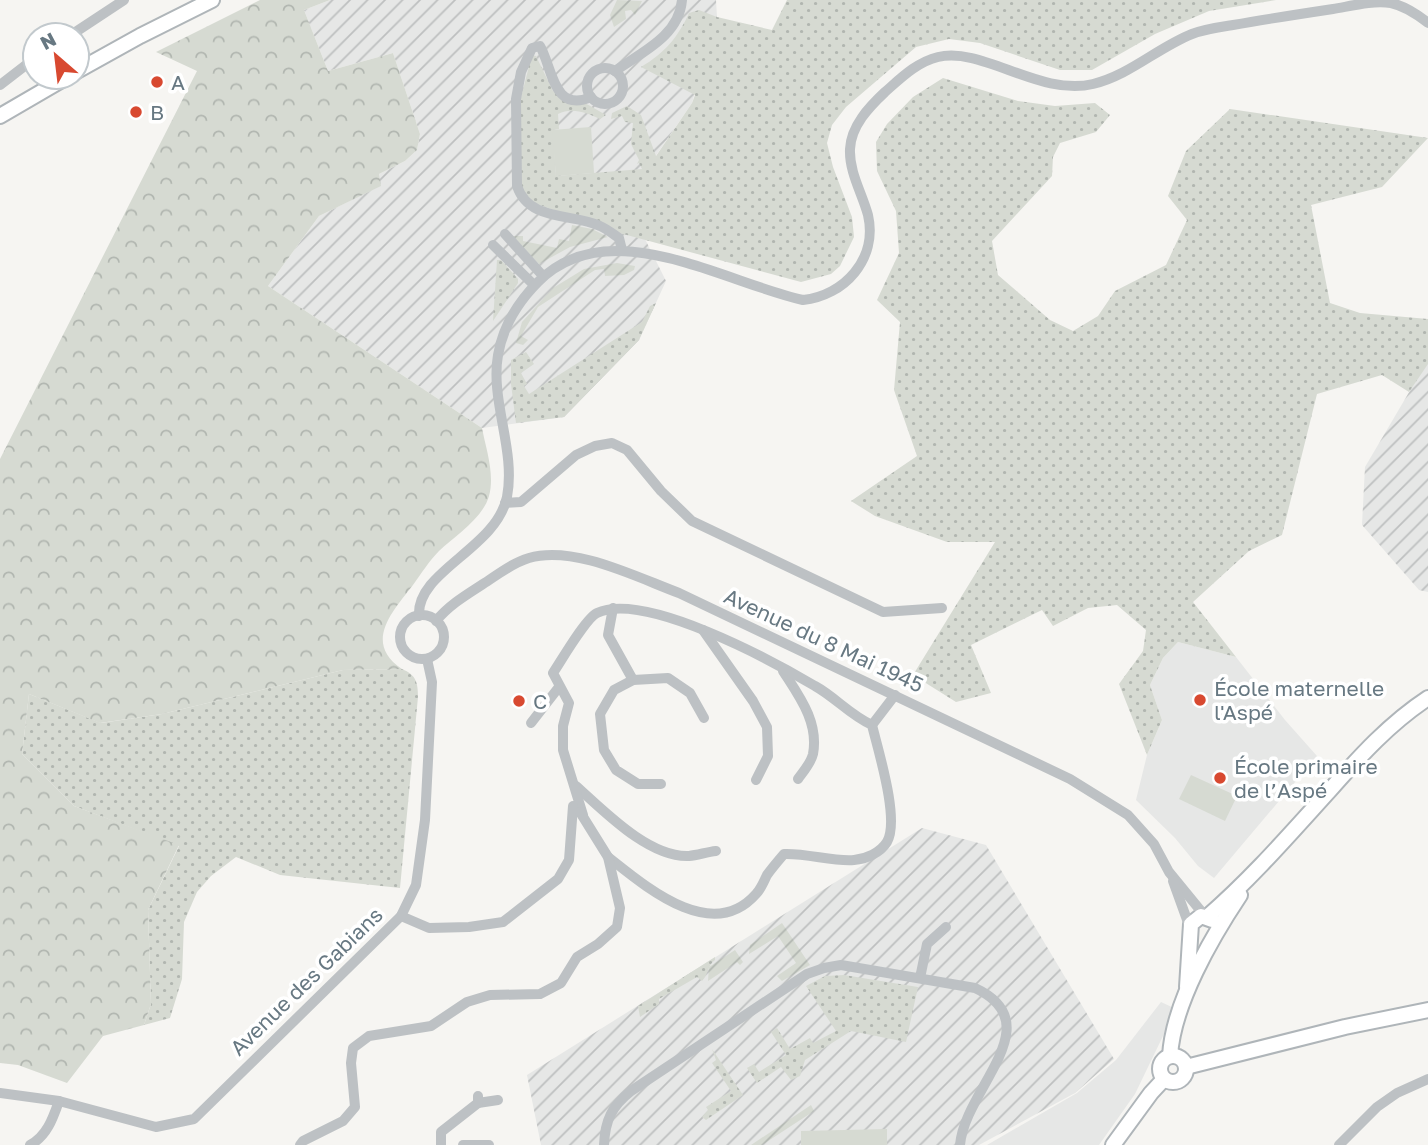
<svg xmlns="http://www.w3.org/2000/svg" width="1428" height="1145" font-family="'Golos Text',sans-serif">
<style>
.built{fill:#e6e7e6}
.industrial{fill:url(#industrial-furrows)}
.grass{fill:url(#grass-dots)}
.forest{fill:url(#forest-crowns)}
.park{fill:#d6dad2}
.garden{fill:url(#garden-furrows)}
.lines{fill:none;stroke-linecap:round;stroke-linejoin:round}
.secondary-casing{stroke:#afb5b9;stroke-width:18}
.street{stroke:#bdc1c4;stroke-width:10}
.secondary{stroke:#fff;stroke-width:14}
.poi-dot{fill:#d84930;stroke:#fff;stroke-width:2.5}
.labels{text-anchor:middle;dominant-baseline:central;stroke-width:7;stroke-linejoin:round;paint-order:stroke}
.poi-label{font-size:21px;fill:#677882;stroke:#fff;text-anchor:start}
.street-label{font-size:21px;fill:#677882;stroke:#fff}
</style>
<defs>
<pattern id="industrial-furrows" width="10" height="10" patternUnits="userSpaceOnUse" patternTransform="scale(1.75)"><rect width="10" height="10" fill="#e6e7e6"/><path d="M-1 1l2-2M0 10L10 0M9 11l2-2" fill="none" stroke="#bec0c0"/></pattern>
<pattern id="grass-dots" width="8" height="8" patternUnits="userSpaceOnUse" patternTransform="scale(1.75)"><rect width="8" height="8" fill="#d6dad2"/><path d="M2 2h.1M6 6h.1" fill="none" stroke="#b1b6b0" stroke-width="1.8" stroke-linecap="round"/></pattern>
<pattern id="forest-crowns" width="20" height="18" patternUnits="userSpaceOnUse" patternTransform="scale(1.75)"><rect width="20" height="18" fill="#d6dad2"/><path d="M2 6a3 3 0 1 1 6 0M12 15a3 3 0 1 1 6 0" fill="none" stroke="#b1b6b0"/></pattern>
<pattern id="garden-furrows" width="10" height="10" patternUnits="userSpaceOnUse" patternTransform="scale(1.75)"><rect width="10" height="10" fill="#d6dad2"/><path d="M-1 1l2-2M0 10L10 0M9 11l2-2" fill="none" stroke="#b1b6b0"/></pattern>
</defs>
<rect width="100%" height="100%" fill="#f6f5f2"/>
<g class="built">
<polygon points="1178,642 1236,657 1285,720 1317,756 1214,878 1198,866 1175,838 1136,800 1147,755 1162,720 1150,685 1163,658"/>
<polygon points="1161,1002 1176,1009 1135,1094 1099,1145 987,1145 1077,1093 1116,1060"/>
</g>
<g class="industrial">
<polygon points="330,0 716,0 717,17 692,103 655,157 644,230 645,239 666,281 639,340 564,417 482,428 268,286 319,216 380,186 379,174 405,161 417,150 420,134 393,53 328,71 304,10"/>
<polygon points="1428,360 1428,592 1419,590 1362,525 1365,467"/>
<polygon points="922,828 986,845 1114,1059 1075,1093 979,1145 541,1145 527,1075"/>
</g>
<g class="grass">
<path d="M 787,0 L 1276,0 L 1209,11 L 1155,34 L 1092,70 L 1060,70 L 980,43 L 949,39 L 916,47 L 846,107 L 832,125 L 827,143 L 833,167 L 852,217 L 854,237 L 840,266 L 831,274 L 801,282 L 612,231 L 529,201 L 520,189 L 520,101 L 532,55 L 536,56 L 553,91 L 585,103 L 606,115 L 600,119 C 587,113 572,107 558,114 L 559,129 L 553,130 L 556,176 L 642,169 L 639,163 L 637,164 L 639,160 L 631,144 L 633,123 L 625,122 L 622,116 L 611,119 L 612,113 L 627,106 L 641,115 L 656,156 L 692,103 L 695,95 L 641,67 C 665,53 678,37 689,13 L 699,10 L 717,17 L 772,30 Z"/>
<polygon points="943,78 1018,101 1055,106 1095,103 1110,115 1096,132 1060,143 1053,157 1052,176 992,241 998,275 1050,320 1073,331 1098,316 1115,291 1166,265 1187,220 1168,196 1186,151 1230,109 1428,138 1382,187 1311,205 1330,303 1360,313 1428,319 1428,364 1409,392 1382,375 1317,394 1282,535 1249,551 1193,602 1236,657 1178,642 1163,658 1150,685 1162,720 1147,755 1119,684 1143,651 1146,630 1117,605 1088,608 1053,626 1042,610 971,645 991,693 956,702 913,675 995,542 947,542 875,516 851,501 917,456 894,390 900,322 877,300 899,253 896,211 877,171 876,142 887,124 913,97"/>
<polygon points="497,260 501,260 518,279 518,283 493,321"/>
<polygon points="656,303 639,340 564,417 516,423 511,384 511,360 526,352 534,364 521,373 527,384 524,386 529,394 642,322 650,306"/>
<path d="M 402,669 C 416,675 418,682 418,697 L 400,888 L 280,875 L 236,857 L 211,876 L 197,892 L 184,922 L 182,979 L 170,1018 L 144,1025 L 151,1004 L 148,910 L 179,846 L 74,806 L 22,754 L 29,694 L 101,723 L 162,714 L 343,670 Z"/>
<path d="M 715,957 L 715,960 C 707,966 709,974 702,981 L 697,977 L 659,999 L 659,1004 L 640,1017 L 638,1006 Z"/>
<polygon points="844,975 918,987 906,1042 851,1031 805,1060 800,1076 791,1080 781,1067 757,1083 747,1068 754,1064 759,1072 786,1055 771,1032 777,1028 790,1049 810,1038 813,1043 836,1031 806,986 825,976"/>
<polygon points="712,1049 743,1095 706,1120 702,1117 708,1110 706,1107 731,1091 712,1063 716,1060"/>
</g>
<path class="forest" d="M 260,0 L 330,0 L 304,10 L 328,71 L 393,53 L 420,134 L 417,150 L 405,161 L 379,174 L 381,186 L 319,216 L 268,286 L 482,428 C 486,449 495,474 489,496 C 483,518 455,536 439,551 C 429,561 421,574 413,585 C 392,612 363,643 402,669 L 343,670 L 162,714 L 100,723 L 29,694 L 22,754 L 74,806 L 179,845 L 148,910 L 151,1004 L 144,1025 L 103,1036 L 67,1083 L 18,1065 L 0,1063 L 0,459 L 197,71 L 156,52 Z"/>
<g class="park">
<polygon points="591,127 594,173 556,176 552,130"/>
<polygon points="1191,775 1237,796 1225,821 1179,799"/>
<polygon points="887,1129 887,1145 801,1145 801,1131"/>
</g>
<g class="garden">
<polygon points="617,0 642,1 635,15 631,10 625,11 626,19 614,27 610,15"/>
<polygon points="572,225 592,229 608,237 570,247 539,264 512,236 523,236 523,241 557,248 559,239 569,241"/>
<polygon points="617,263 635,266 634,270 624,275 605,276 604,269 595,270 538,307 521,336 528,340 523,345 516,343 522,322 553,288 584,269"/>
<polygon points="782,923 810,965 782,981 777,976 796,963 778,936 749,954 750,945"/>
<polygon points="735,950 743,962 740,965 737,962 708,981 709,967"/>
<polygon points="811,1105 814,1111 762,1145 751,1145"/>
</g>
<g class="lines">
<defs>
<g id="secondary">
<polyline points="77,71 140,36 212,0"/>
<polyline points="0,116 67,77"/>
<path d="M 1207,917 C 1252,878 1290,834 1330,790 C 1360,756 1390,723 1428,698"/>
<polyline points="1187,987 1191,924 1201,916 1212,920"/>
<circle cx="1173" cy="1069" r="13"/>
<path d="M 1170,1056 C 1173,1004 1212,937 1240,895"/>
<polyline points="1186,1067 1345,1027 1428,1010"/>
<polyline points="1113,1145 1151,1093 1164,1079"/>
</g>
</defs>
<use href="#secondary" class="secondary-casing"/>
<g class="street">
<polyline points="71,35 124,0"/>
<circle cx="605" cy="86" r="18"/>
<path d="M 615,71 C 642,52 679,36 682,0"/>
<polyline points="0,85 35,58"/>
<path d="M 591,97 C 553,114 552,66 540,46 L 532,48 L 521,72 L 516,99 L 517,186 C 529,222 572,213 600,226 C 607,229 613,234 619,238 L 622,250"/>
<polyline points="505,234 543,276"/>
<polyline points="493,245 534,285"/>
<polyline points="505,503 521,502 576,455 595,446 612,443 627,450 661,491 692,521 883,612 942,608"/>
<polyline points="613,608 608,635 633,680"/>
<circle cx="422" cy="637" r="22"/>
<path d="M 419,616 C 416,571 496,549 507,497 C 516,450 490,401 498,355 C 503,326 518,302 538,282 C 608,211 723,282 803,300 C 844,296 878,259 868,215 C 862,193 849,172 850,149 C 851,126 869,107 885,92 C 901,78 917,62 938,57 C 982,46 1040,97 1093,84 C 1130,75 1157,48 1192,34 C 1205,29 1220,27 1233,25 C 1267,19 1300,14 1333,9 C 1351,6 1373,0 1391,3 C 1405,6 1417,14 1428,23"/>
<path d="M 436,621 C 449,605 466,595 483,584 C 497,575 512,563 529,558 C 574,545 636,577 679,593 L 1070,779 L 1128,815 L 1154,844 L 1169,872 L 1205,916"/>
<polyline points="703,630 753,701 767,727 768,756 756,780"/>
<path d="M 783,671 C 799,696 819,722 813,754 C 811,763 803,772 798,779"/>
<polyline points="531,723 559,687"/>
<polyline points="872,725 895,695"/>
<polyline points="661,784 638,784 616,770 604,750 600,714 614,690 633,680 668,678 690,693 704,718"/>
<path d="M 576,786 C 604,811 649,858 689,856 C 698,855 707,852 716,851"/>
<path d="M 583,815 L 563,750 L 563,726 L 569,703 L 553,673 C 561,661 586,618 597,613 C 644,591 771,660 815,686 C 835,697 850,715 872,725 C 878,750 900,820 887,842 C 880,853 866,859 854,860 C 834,862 807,853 784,854 C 778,861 772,868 767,875 C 764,881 761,889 756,894 C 712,944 646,887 608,857"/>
<polyline points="1173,881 1190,928"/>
<polyline points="401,916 429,928 469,927 503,922 558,879 569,860 573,806"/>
<polyline points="920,978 927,944 946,927"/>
<polyline points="0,1093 59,1101 156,1127 194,1119 401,916 416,885 425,820 432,682 427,659"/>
<polyline points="478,1103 498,1100"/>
<path d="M 30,1145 C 47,1136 53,1118 59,1101"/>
<polyline points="300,1145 303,1141 343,1121 355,1107 351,1063 353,1048 369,1036 431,1026 467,1002 490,995 540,994 561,983 577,957 598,944 617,927 620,908 608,857 580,812"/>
<polyline points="441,1145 441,1132 478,1103 478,1096"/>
<polyline points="463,1145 489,1145"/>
<path d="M 604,1145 C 605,1120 612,1106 631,1091 L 807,974 L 824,968 L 841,965 L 975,988 C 1052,1024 965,1088 960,1145"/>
<polyline points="1339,1145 1377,1107 1397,1093 1428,1079"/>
</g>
<use href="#secondary" class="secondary"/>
</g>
<g class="poi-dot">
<circle cx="157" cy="82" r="7"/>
<circle cx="136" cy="112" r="7"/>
<circle cx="1200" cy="700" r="7"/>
<circle cx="519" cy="701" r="7"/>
<circle cx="1220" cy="778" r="7"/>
</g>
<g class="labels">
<g class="poi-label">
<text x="171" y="82">A</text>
<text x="150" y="112">B</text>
<text x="1214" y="688">École maternelle<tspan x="1214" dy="24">l'Aspé</tspan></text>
<text x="533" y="701">C</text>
<text x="1234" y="766">École primaire<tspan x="1234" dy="24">de l’Aspé</tspan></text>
</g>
<g class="street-label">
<text transform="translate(824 640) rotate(25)">Avenue du 8 Mai 1945</text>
<text transform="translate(306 981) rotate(-44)">Avenue des Gabians</text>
</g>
</g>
<g transform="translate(56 56) rotate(332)"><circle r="33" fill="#ffffff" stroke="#c2c9cd" stroke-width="2"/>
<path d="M0-5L12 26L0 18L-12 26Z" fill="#d84930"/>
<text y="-10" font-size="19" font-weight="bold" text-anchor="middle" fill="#677882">N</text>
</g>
</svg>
